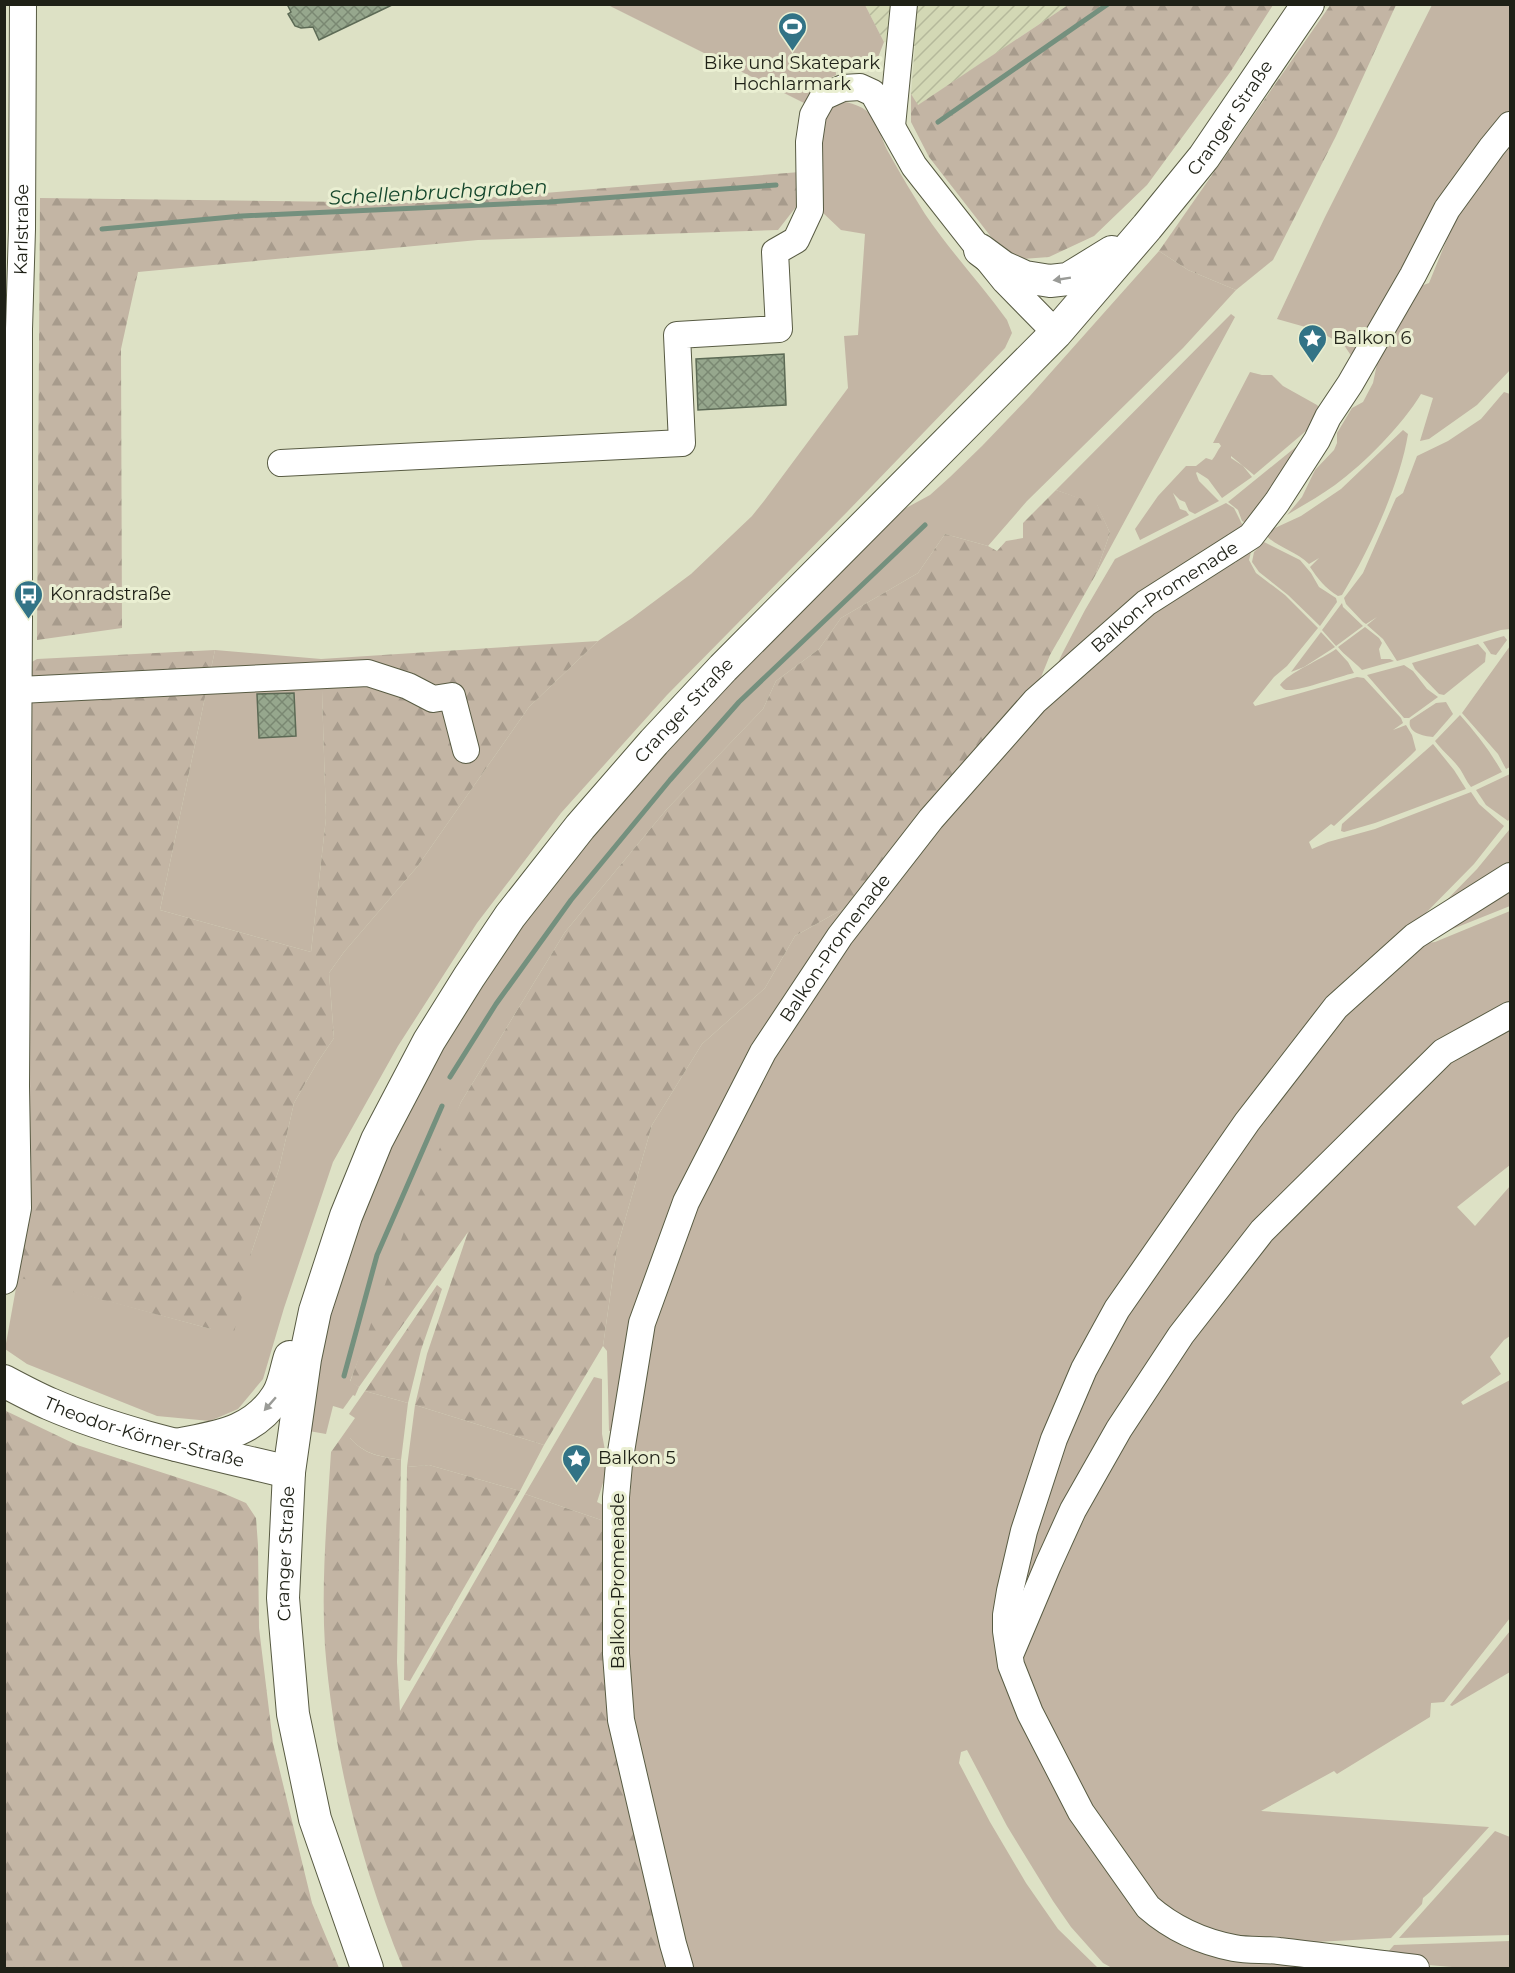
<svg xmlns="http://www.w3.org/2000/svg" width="1515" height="1973" font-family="Montserrat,sans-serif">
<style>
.industrial{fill:url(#industrial-furrows)}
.grass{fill:#c3b5a4}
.forest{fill:url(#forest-firs)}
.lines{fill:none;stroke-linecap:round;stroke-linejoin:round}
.stream{stroke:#74907e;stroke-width:5}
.building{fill:url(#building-cross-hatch);stroke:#5c6a55;stroke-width:1.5}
.minor-casing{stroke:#585b43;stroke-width:28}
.major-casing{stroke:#585b43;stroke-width:34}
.minor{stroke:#fff;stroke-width:26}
.major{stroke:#fff;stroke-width:32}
.oneway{fill:#9a9b97}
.labels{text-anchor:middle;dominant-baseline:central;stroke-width:6;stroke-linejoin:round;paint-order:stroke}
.poi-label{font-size:18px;fill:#1f2117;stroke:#eaefd2;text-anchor:start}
.street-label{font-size:18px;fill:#1f2117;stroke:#eaefd2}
.water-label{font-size:20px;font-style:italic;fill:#15472c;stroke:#eaefd2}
</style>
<defs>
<pattern id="industrial-furrows" width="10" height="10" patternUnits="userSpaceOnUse" patternTransform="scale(1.5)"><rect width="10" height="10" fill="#d3d8b5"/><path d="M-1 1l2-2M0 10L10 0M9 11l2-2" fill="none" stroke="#b5b99b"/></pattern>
<pattern id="forest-firs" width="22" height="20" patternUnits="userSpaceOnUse" patternTransform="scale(1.5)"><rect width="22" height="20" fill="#c3b5a4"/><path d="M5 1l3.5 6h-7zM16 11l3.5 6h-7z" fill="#a79b8c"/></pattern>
<pattern id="building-cross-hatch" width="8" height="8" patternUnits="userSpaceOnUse" patternTransform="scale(1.5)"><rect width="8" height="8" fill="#96a78d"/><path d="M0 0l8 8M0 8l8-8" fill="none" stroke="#7a8872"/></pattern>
</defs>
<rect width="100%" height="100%" fill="#dde1c5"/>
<polygon class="industrial" points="865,5 1068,5 917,106 911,94 915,46 884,42"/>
<g class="grass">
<polygon points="608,5 865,5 884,42 875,65 835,63 836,75 819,83 804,103"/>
<polygon points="1432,5 1510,5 1510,118 1356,363 1344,345 1316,330 1277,319 1325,217"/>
<path d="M 846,102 C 882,111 874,127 890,155 C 901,175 913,195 925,214 C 950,251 981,284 1007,320 L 1012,333 L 1005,348 L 848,511 L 667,695 L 561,813 L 477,923 L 398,1046 L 333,1162 L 284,1308 L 263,1379 L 238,1409 L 210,1421 L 157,1416 L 27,1364 L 5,1349 L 16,1288 L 21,1277 L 211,1329 L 251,1254 L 279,1169 L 294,1103 L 317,1063 L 334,1038 L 329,973 L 344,952 L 417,867 L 529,707 L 598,641 L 632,618 L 691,574 L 752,516 L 764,501 L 848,388 L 844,336 L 858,335 L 865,234 L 841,230 L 821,211 L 815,140 L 828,108 Z"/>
<path d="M 1510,133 L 1510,370 L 1477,405 L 1429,439 L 1420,441 L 1433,398 L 1421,394 C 1403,424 1364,464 1335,485 C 1320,496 1303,505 1287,515 L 1302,497 L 1315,470 L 1334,450 L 1337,443 L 1337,433 L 1352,408 L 1363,402 L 1373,383 L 1377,364 L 1418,287 L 1429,283 L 1447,239 L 1447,228 Z"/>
<polygon points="1159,251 1188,270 1236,290 1183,348 1027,501 988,546 945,534 918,573 841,618 819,649 776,681 763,709 666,810 565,932 461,1102 350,1381 359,1387 355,1396 353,1395 343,1409 333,1406 326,1434 309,1431 329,1319 352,1238 410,1100 508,938 631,784 837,570 906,508 930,495 950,477 982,446 1029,397"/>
<polygon points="1231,314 1235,317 1095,576 1110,533 1097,505 1056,490"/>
<path d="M 1250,372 L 1262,375 L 1272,375 L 1283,386 L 1317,405 L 1326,414 L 1254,475 L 1231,456 L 1231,458 L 1243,466 L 1252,477 L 1222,498 L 1208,479 L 1197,472 L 1196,473 L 1199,481 L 1219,501 L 1195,514 L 1189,511 L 1185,502 L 1180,500 L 1173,493 L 1180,509 L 1186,511 L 1189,515 L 1140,540 L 1135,529 L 1158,496 L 1186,466 L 1196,466 L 1206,458 L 1212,460 C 1216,455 1217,451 1221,446 L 1219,443 L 1213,443 Z"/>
<polygon points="1504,392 1510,394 1510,629 1501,630 1397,661 1383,639 1367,625 1377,617 1366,624 1363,622 1346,604 1344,598 1363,573 1396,498 1403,493 1417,456 1448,441 1481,419"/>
<path d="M 1403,430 L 1408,434 C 1400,484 1369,551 1342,595 L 1338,596 C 1325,588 1318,579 1310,567 L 1319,558 L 1309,564 C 1294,550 1275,547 1264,533 L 1301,516 L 1341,489 Z"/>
<polygon points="1302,442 1304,444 1246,523 1242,521 1238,510 1228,502"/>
<polygon points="1226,503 1234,508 1242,524 1248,527 1059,666 1058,663 1062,654 1085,610 1115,559"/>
<polygon points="1264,542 1300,560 1311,573 1319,587 1336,598 1337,602 1320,626 1288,595 1259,572 1252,562 1254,552"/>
<polygon points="1251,552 1249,560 1256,573 1285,595 1318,628 1287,666 1274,677 1253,703 1255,706 1357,677 1364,678 1401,718 1403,723 1393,730 1406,725 1412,735 1416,750 1410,756 1334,826 1331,824 1309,842 1312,849 1328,842 1375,829 1471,792 1479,804 1504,826 1474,864 1414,925 1153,1248 1024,1519 1008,1677 1156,1916 1303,1968 1112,1968 1103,1963 1071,1927 1053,1901 1007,1826 967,1750 961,1752 959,1763 990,1822 1026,1883 1058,1929 1098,1968 692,1968 627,1717 624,1511 631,1489 623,1486 645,1341 680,1240 770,1054 912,853 1111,636 1229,557 1235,563 1241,557"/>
<polygon points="1342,603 1343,607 1363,626 1336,646 1322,630"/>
<path d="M 1365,627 L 1379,638 L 1382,643 L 1379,649 L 1381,659 L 1390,659 L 1394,661 L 1362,670 C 1354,661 1345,656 1338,647 Z"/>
<polygon points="1321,632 1335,647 1304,667 1291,672"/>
<polygon points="1504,636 1507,640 1496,655 1491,654 1483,642"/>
<polygon points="1478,644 1486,653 1485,662 1444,695 1439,694 1415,669 1412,663"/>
<polygon points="1510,646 1510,767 1506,769 1498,754 1462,713"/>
<path d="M 1336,649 L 1348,662 L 1354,673 C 1340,676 1300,691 1288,690 C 1284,690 1283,688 1280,685 C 1288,673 1322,659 1336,649 Z"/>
<polygon points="215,650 321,659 326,818 311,952 160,910"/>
<polygon points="1404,665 1413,671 1427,689 1438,697 1409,718 1404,718 1367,675"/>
<path d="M 1446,702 L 1453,714 L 1433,737 C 1423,736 1407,733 1410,720 L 1436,703 Z"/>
<path d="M 1460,715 C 1476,733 1490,751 1502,772 L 1471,787 C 1466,781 1464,775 1460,769 C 1453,759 1443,752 1435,741 Z"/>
<polygon points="1433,744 1454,770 1466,789 1375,823 1344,832 1341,831 1342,824"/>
<polygon points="1510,774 1510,818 1508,821 1486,805 1476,790"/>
<polygon points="1509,830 1510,832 1510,870 1437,910 1477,869"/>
<polygon points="1510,880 1510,906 1430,938"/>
<polygon points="859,900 708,1147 617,1430 609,1431 607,1351 603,1346 617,1248 652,1125 702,1044 765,988 795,936"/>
<polygon points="1510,911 1510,1009 1492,1019 1178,1333 1022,1615 1013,1607 1050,1470 1121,1312 1344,1009 1413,945 1435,942"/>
<polygon points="1510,1021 1510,1165 1457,1207 1475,1226 1510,1186 1510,1336 1504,1340 1490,1357 1501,1374 1461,1402 1463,1405 1510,1380 1510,1618 1444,1702 1431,1703 1430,1717 1337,1774 1334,1771 1261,1811 1489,1827 1430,1892 1423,1898 1422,1904 1391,1938 1296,1943 1281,1948 1202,1931 1147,1897 1066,1770 1069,1761 1048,1719 1037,1718 1018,1651 1112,1455 1265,1238 1450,1058"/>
<polygon points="594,1377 602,1379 602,1434 608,1467 608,1484 603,1483 597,1502 605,1506 610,1523 525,1494"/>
<path d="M 365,1391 L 408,1403 L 401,1460 C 380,1456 365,1455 350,1438 L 341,1438 L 355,1418 L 349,1414 Z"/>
<polygon points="415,1405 544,1445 520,1491 429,1465 407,1467"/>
<polygon points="1510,1631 1510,1672 1452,1706 1450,1705"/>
<polygon points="1495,1831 1510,1837 1510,1935 1399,1938"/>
<polygon points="1510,1941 1510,1968 1464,1968 1380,1961 1394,1945"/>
</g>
<g class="forest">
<polygon points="1331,4 1396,5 1336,136 1273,260 1236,290 1188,270 1159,251"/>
<polygon points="1068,5 1273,5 1231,71 1147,185 1094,236 1049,257 1009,260 929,157 911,122 911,94 918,105"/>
<polygon points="800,172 796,207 778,230 478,240 138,272 121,349 122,628 37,640 40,198 421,203"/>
<polygon points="1056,490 1097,504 1110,533 1095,576 1050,655 1033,697 859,900 795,936 765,988 702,1044 652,1125 617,1248 603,1346 544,1445 415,1405 427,1354 468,1232 359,1387 350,1382 414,1204 461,1102 565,932 666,810 763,709 776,681 819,649 841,618 918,573 945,534 988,546 997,551 1006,541 1023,538 1023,523"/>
<polygon points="598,641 529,707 417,867 344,952 329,973 334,1038 317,1063 294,1103 279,1169 251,1254 234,1333 211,1329 21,1278 16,1288 5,1284 4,678 37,659 215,650 160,910 311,952 326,818 321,659"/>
<polygon points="437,1285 442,1289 421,1350 408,1403 365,1391"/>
<polygon points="4,1410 77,1445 216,1490 246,1503 256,1518 258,1545 259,1628 273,1743 312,1903 339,1968 5,1968"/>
<path d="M 341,1438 L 350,1438 C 365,1455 379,1456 401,1460 L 397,1662 L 400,1711 L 525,1494 L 610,1523 L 609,1633 L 674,1968 L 403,1968 C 361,1866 334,1758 325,1647 C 321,1582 327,1517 331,1452 Z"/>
<polygon points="429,1465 520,1491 410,1681 404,1680 407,1467"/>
</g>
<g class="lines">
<g class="stream">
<polyline points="938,122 1108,4"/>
<polyline points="102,229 242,216 549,202 776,185"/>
<polyline points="450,1077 496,1004 571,900 670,780 739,702 925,525"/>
<polyline points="344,1376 377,1255 442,1106"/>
</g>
</g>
<g class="building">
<polygon points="287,4 394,4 319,40 313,27 301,28 295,26 288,14 291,12"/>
<polygon points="784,354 786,405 698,410 696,359"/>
<polygon points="294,693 296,736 259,738 257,694"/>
</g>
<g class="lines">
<defs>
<g id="minor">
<polyline points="892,126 904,4"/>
<polyline points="281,463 682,443 677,335 779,329 775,252 796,240 810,210 809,142 813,115 823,97 843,88 860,87 873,93 914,166 980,250 1005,281 1056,333"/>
<polyline points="19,690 368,673 408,686 433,699 452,696 466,750"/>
<path id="s1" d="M 4,1281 L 18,1208 L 16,1086 L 19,620 L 19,329 L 22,229 L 23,4"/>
<polyline points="1010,1655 1048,1565 1073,1510 1119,1429 1181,1335 1262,1231 1443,1052 1510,1015"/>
<path id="s2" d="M 680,1968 L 673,1944 L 621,1720 L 616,1654 L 616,1497 L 619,1464 L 642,1323 L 686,1202 L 763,1052 L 840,936 L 931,819 L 1035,701 L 1146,603 L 1251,536 L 1277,502 L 1317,440 L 1328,417 L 1350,384 L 1413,275 L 1447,209 L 1492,147 L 1510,125"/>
<path d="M 1416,1968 C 1370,1963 1325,1956 1279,1951 C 1264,1949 1249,1951 1234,1948 C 1203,1942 1172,1928 1148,1907 L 1081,1812 L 1030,1713 L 1011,1665 L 1006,1631 L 1006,1615 L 1010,1591 L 1024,1531 L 1054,1439 L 1084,1369 L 1117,1309 L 1247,1122 L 1336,1007 L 1415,936 L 1510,876"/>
</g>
<g id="major">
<polyline points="980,250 1003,267 1025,277 1050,281 1068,279 1112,252"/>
<path id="s3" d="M 4,1381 C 19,1389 34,1397 50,1404 C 124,1436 210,1453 289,1472"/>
<path d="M 176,1445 C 215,1437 253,1434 277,1396 C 284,1386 286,1369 290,1357"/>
<path id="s4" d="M 367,1968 L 315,1819 L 293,1714 L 283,1598 L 289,1472 L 305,1359 L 315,1311 L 346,1216 L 377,1140 L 429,1041 L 469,977 L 510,916 L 580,827 L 654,742 L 723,668 L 1056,333 L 1147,227 L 1204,157 L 1308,4"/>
</g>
</defs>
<use href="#minor" class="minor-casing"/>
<use href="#major" class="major-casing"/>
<use href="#minor" class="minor"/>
<use href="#major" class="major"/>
</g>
<defs><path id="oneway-solid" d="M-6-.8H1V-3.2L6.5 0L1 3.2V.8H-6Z" transform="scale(1.5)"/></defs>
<g class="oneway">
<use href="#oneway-solid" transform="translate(1062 279) rotate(171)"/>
<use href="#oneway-solid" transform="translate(270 1404) rotate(131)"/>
</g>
<defs>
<symbol id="stadium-pin" viewBox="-11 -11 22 30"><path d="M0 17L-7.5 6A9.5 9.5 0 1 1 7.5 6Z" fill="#327386" stroke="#eaefd2"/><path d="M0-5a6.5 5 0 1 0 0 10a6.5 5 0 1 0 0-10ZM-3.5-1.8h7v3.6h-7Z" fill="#fff"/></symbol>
<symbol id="sight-pin" viewBox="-11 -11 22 30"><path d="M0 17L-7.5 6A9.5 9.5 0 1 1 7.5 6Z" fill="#327386" stroke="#eaefd2"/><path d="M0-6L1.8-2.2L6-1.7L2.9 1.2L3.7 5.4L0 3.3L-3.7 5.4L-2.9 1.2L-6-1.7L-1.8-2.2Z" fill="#fff"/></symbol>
<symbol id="bus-pin" viewBox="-11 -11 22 30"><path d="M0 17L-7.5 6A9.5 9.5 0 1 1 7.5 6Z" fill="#327386" stroke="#eaefd2"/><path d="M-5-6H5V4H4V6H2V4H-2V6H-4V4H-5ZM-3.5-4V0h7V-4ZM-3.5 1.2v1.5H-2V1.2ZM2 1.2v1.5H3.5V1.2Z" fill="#fff"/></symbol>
</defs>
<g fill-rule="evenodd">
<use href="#stadium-pin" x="776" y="10" width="33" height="45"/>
<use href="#sight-pin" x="1296" y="322" width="33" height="45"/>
<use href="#bus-pin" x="12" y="578" width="33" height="45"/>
<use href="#sight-pin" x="560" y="1442" width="33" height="45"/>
</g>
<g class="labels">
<g class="poi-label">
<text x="792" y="63" text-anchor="middle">Bike und Skatepark<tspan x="792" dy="21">Hochlarmark</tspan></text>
<text x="1333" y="338">Balkon 6</text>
<text x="50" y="594">Konradstraße</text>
<text x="598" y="1458">Balkon 5</text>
</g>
<g class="street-label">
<text stroke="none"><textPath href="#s4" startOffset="2190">Cranger Straße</textPath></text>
<text stroke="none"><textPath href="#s1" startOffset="1053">Karlstraße</textPath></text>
<text stroke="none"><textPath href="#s2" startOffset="1563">Balkon-Promenade</textPath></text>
<text stroke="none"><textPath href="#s4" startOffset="1383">Cranger Straße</textPath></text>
<text stroke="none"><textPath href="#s2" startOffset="1078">Balkon-Promenade</textPath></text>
<text stroke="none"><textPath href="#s3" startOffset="150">Theodor-Körner-Straße</textPath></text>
<text stroke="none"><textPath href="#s4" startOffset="426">Cranger Straße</textPath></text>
<text transform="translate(618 1581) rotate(-90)">Balkon-Promenade</text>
</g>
<g class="water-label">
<text transform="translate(438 192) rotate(-3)">Schellenbruchgraben</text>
</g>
</g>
<rect width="1515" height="1973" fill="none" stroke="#1f2117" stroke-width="12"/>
</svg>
